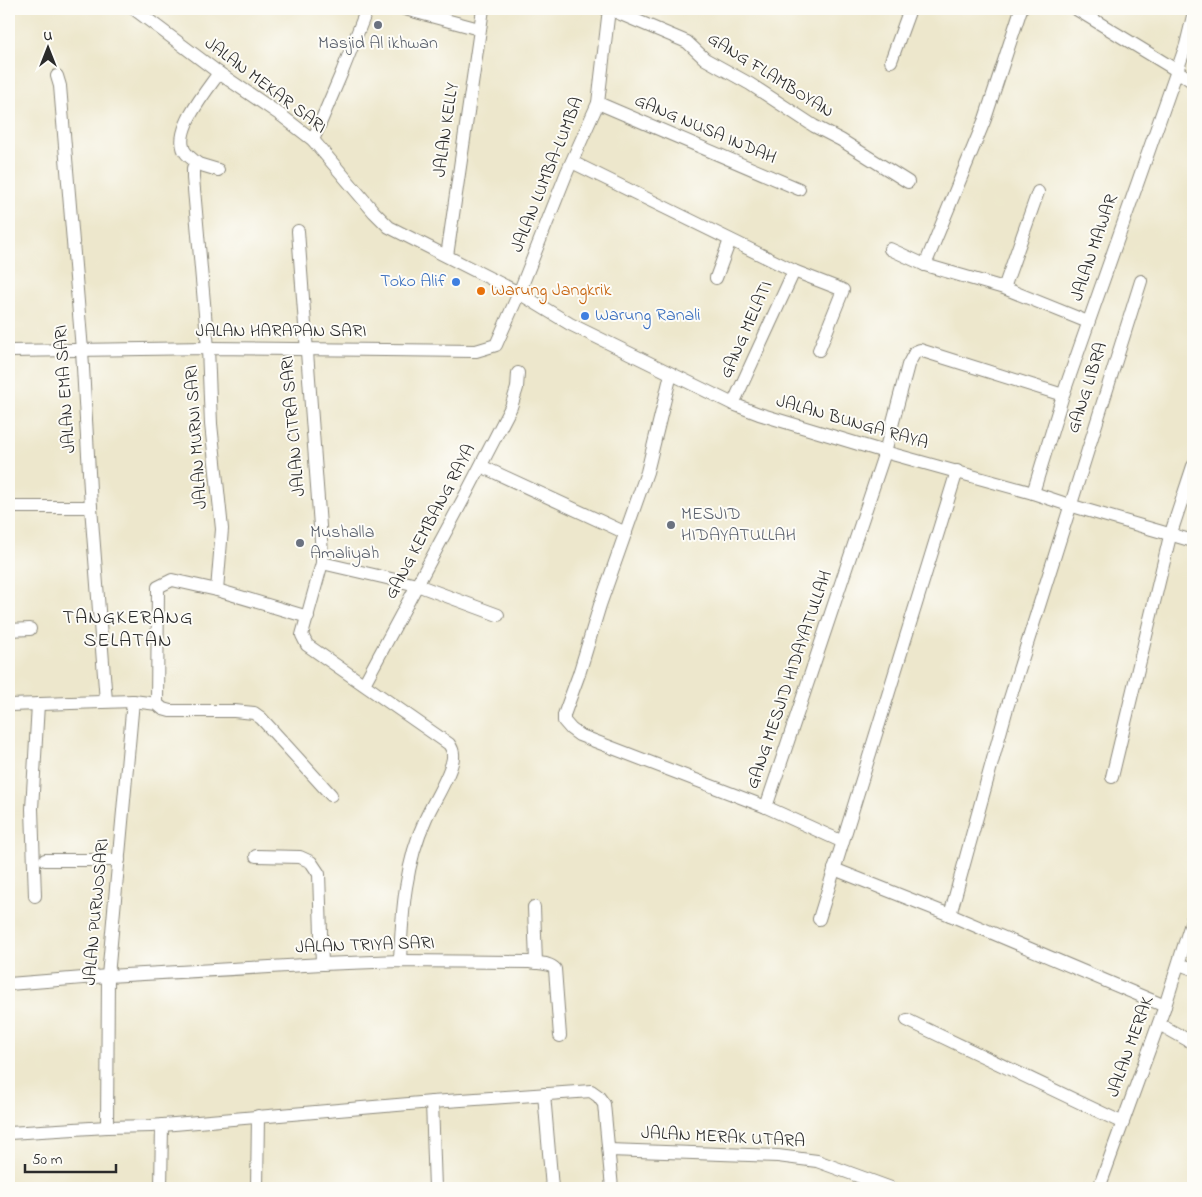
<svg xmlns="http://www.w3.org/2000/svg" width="1202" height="1197" font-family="'Indie Flower',sans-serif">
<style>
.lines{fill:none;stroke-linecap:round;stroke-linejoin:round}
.minor-casing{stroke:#8c897c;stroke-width:14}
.minor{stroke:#fff;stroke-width:12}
.worship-dot{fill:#6b7280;stroke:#fdfcf7;stroke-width:2}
.shop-dot{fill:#3f7fe0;stroke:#fdfcf7;stroke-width:2}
.food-dot{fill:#e8710a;stroke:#fdfcf7;stroke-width:2}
.labels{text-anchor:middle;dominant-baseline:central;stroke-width:4;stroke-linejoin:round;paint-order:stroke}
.worship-label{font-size:18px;fill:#5b616d;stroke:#fdfcf7;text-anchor:start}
.street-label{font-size:18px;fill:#2b2b2b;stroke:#fdfcf7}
.shop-label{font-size:18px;fill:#366cbe;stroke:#fdfcf7;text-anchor:end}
.food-label{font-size:18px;fill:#c56008;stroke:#fdfcf7;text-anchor:start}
.quarter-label{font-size:20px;letter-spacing:1px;fill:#2b2b2b;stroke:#fdfcf7}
</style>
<rect width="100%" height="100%" fill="#fdfcf7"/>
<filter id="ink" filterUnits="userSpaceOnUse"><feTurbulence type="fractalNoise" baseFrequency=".02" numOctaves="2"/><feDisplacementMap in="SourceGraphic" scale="10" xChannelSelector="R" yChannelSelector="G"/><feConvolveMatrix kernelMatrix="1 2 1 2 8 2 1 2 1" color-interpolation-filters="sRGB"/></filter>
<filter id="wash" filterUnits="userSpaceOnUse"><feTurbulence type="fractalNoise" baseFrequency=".0096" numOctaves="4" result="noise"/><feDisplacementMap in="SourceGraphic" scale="20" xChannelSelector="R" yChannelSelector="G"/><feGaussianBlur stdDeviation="1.12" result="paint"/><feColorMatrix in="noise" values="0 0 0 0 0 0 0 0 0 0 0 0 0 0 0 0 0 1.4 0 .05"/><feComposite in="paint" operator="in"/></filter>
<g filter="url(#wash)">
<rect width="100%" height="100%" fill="#ede7cc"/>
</g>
<g filter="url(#ink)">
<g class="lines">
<defs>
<g id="minor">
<polyline points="134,9 219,73 282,116 313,140 374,212 389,227 519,293 570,324 733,404 759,414 885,452 1033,493 1069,505 1193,541"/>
<polyline points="405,9 479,29"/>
<polyline points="609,9 687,42 705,59 750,84 814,126 841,140 908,182"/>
<polyline points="1076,9 1176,70 1193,82"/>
<polyline points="891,61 910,9"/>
<polyline points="57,76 60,86 82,350 91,507 106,701"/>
<polyline points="598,103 799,189"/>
<polyline points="313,140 342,72 367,9"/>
<polyline points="572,162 794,271 843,290 819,350"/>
<path d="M 198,164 C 193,159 184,154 183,147 C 177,126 207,90 219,73"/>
<path d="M 298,231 L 322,553 L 322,563 L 302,635 L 307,645 L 449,744 C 451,747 453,751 453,754 C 455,768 432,804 426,818 C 405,863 402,912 400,961"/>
<polyline points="890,249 925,265 1004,288 1088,322"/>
<polyline points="447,256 483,9"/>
<polyline points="925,265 985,119 1021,9"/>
<polyline points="716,278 730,240"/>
<polyline points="1004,288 1038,192"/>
<polyline points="9,351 208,348 476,351 496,345 519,293 567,172 598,103 609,9"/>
<polyline points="671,374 647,472 600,605 579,674 564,715 564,721 571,729 579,735 766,807 885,452 908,365 915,352 920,350 923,351 1063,395"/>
<polyline points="733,404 794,271"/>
<polyline points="481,466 626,533"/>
<polyline points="1033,493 1063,395 1186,45 1193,16"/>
<polyline points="9,507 91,507"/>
<polyline points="322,563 417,585 498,615"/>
<polyline points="217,590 222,529 211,424 208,348 193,178 193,168 198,164 218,170"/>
<polyline points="9,630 30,629"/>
<polyline points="364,684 466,494 511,407 517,388 518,373"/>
<polyline points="157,704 163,709 170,711 234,711 254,713 261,718 331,795"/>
<polyline points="9,705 133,701 157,704 158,587 172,580 217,590 308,617"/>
<polyline points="1112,777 1170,536 1193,466"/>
<polyline points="766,807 843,842"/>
<polyline points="256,856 300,857 311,862 319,874 322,964"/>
<polyline points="45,860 119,860"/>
<polyline points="834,869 950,915 1165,1006"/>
<polyline points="35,896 32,809 38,704"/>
<polyline points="534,907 536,963"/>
<polyline points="950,915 1007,708 1141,281"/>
<polyline points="819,919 957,471"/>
<polyline points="1179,964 1193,969"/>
<path d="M 9,984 L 108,976 L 322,964 L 400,961 L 529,962 C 538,964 549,962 555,969 L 560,1036"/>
<polyline points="907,1020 1123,1123"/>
<polyline points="1159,1024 1193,1043"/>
<polyline points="544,1094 552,1188"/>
<polyline points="432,1102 435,1188"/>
<polyline points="107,1127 108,976 133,701"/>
<polyline points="9,1133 107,1127 151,1126 432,1102 591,1091 598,1096 604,1104 612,1188"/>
<polyline points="609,1150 778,1156 817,1161 891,1188"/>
<polyline points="161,1188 162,1125"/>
<polyline points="257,1188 258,1116"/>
<polyline points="1099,1188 1165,1006 1193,917"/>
</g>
</defs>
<use href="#minor" class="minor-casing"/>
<use href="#minor" class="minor"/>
</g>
</g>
<g class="worship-dot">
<circle cx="378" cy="25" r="5"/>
<circle cx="671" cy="525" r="5"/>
<circle cx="300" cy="543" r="5"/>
</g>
<g class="shop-dot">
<circle cx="456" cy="282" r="5"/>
<circle cx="585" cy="316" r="5"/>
</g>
<circle class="food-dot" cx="481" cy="291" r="5"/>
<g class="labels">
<g class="worship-label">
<text x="378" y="44" text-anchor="middle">Masjid Al ikhwan</text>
<text x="681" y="515">MESJID<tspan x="681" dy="21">HIDAYATULLAH</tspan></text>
<text x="310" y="533">Mushalla<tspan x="310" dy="21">Amaliyah</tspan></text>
</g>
<g class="street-label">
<text transform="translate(770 76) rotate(32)">GANG FLAMBOYAN</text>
<text transform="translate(265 86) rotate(37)">JALAN MEKAR SARI</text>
<text transform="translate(447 130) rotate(-82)">JALAN KELLY</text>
<text transform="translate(705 130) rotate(23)">GANG NUSA INDAH</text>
<text transform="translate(548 175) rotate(-68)">JALAN LUMBA-LUMBA</text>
<text transform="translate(1095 248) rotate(-71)">JALAN MAWAR</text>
<text transform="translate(747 330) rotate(-66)">GANG MELATI</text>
<text x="281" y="332">JALAN HARAPAN SARI</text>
<text transform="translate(1088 388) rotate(-72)">GANG LIBRA</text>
<text transform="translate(66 389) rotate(-94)">JALAN EMA SARI</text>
<text transform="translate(852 423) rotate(16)">JALAN BUNGA RAYA</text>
<text transform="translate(294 426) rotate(-95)">JALAN CITRA SARI</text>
<text transform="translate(197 437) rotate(-94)">JALAN MURNI SARI</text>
<text transform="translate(431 522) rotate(-62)">GANG KEMBANG RAYA</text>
<text transform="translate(790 680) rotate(-71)">GANG MESJID HIDAYATULLAH</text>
<text transform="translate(97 912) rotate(-85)">JALAN PURWOSARI</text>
<text transform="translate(365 946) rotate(-2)">JALAN TRIYA SARI</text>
<text transform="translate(1131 1047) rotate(-70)">JALAN MERAK</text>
<text transform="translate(723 1138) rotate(3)">JALAN MERAK UTARA</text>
</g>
<g class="shop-label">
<text x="446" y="282">Toko Alif</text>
<text x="595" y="316" text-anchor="start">Warung Ranali</text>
</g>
<g class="food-label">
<text x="491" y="291">Warung Jangkrik</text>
</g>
<g class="quarter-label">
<text x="128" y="618">TANGKERANG<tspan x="128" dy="23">SELATAN</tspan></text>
</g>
</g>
<rect width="1202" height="1197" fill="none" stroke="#fdfcf7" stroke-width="30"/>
<g transform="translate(48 48)" stroke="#fdfcf7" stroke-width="4" paint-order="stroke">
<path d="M0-4L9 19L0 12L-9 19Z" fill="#2b2b2b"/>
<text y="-8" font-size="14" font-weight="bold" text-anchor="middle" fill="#2b2b2b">U</text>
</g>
<path d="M25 1164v8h91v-8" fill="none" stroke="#2b2b2b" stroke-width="2.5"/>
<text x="32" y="1164" font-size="15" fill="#2b2b2b" stroke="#fdfcf7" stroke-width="4" paint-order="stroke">50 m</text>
</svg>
